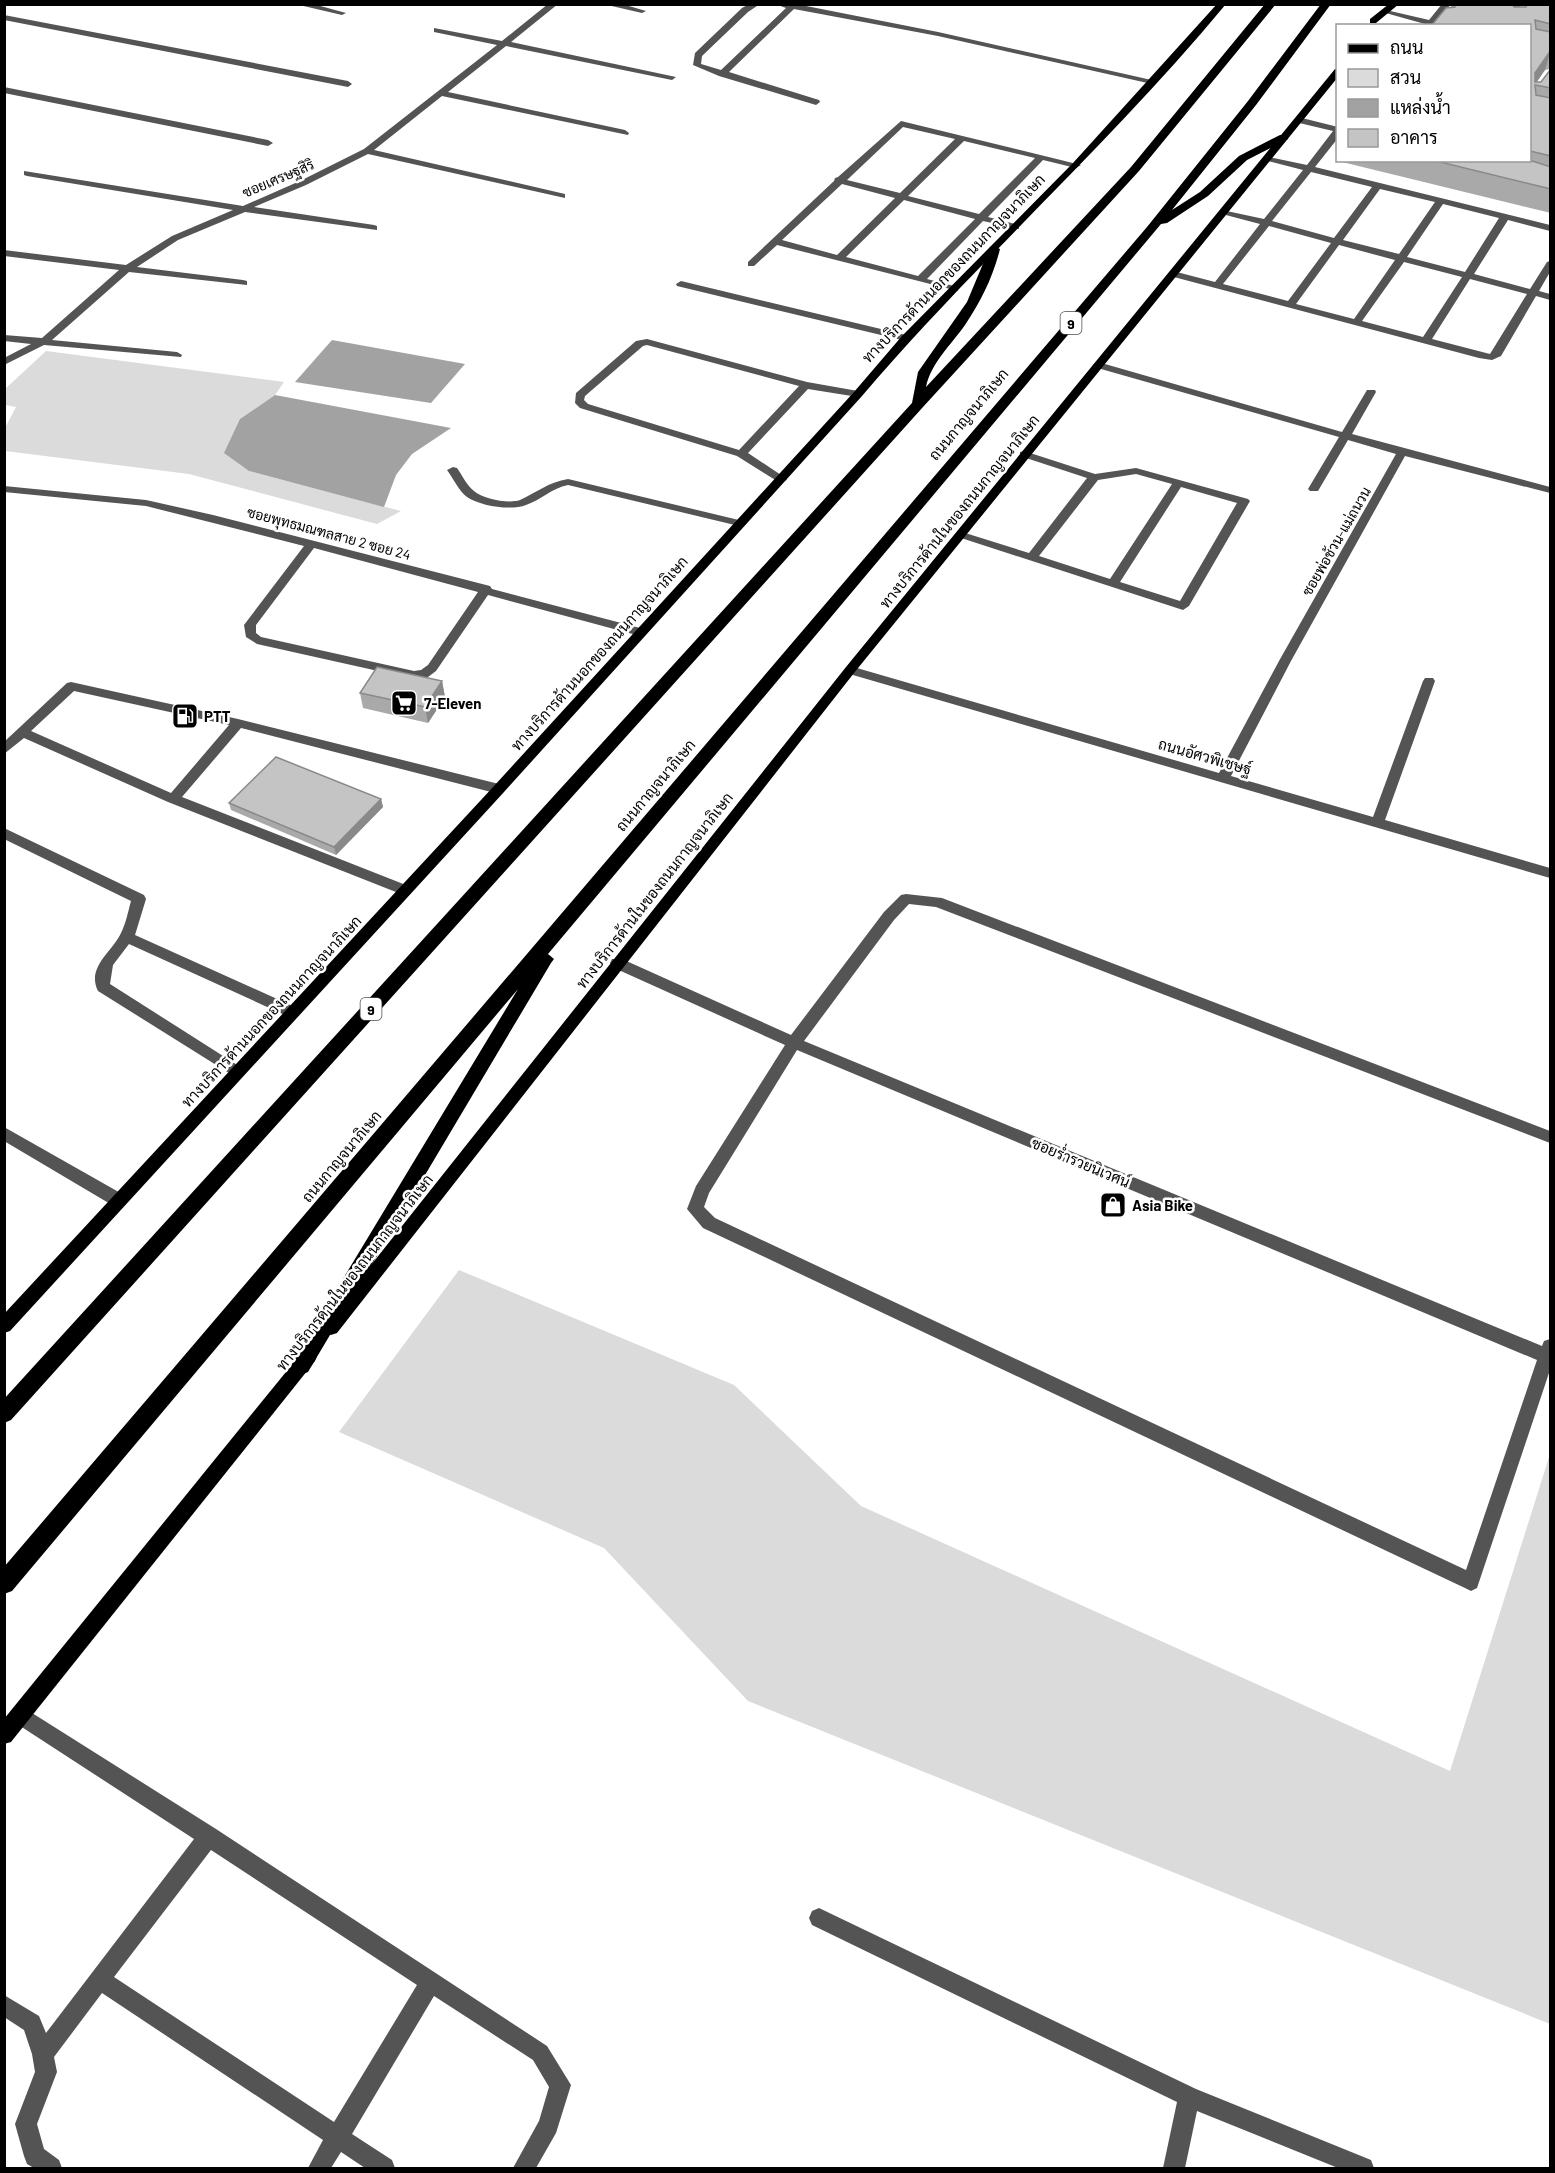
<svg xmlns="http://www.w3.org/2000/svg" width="1555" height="2173" font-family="Barlow,Sarabun,sans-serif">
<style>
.green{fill:#dbdbdb}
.water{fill:#a2a2a2}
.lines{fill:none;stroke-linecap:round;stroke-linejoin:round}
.minor{fill:#545454;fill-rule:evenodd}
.major{fill:#000;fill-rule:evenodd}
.highway{fill:#000;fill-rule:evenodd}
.wall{fill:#a9a9a9;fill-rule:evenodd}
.shaded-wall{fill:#898989}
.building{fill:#c4c4c4;stroke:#898989;stroke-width:1.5}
.labels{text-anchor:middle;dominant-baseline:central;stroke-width:5;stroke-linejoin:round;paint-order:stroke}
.far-street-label{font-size:14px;fill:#000;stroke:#fff}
.shield{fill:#fff;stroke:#4c4c4c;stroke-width:1.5}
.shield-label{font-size:14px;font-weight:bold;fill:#000}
.street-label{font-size:15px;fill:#000;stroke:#fff}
.poi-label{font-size:15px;font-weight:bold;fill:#000;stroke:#fff;text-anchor:start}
</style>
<rect width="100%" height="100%" fill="#fff"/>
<g class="green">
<polygon points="46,351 284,382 275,395 240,419 249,471 401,511 377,524 189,474 5,451 5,428 16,407 5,405 5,389"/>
<polygon points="459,1270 734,1385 861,1506 1450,1771 1550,1454 1550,2024 748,1701 604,1548 339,1432"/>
</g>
<g class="water">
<polygon points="332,340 465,364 431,403 295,382"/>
<polygon points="275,395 451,428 412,454 396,475 384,507 249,471 224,453 240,419"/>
</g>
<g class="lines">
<g class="minor">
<polygon points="295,4 313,4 346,13 342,15"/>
<polygon points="548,4 558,4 511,42 676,77 672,80 506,46 448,92 625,130 629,133 628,135 442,96 374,150 565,194 565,198 368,154 306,185 254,207 374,225 377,226 377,230 245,212 178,240 137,267 243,280 247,281 247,285 129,272 52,340 177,352 182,355 181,357 44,345 4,365 4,358 31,344 4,341 4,335 42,338 119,270 4,256 4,250 126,265 172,236 233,210 27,176 24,175 24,171 243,206 300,181 364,149 497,45 434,32 434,28 502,41"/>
<polygon points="603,4 622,4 646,11 642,13"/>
<polygon points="749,4 760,4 748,12 702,56 701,64 721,70 786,8 775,4 796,4 938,32 1156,81 1152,84 938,36 794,9 729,72 819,100 820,102 816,105 719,76 693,65 695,53 742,8"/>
<polygon points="1442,4 1451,4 1436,22 1448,26 1424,26 1425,24 1382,12 1386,10 1429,20"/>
<polygon points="4,15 348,81 352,84 348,87 4,20"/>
<polygon points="4,87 268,140 273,143 268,146 4,93"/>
<path d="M 1298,117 L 1338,127 L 1338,138 L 1315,167 L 1550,225 L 1550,231 L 1508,220 L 1474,274 L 1530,289 L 1547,262 L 1550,261 L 1550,272 L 1539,291 L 1550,294 L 1550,300 L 1536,296 L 1501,356 L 1492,360 L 1479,358 L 1170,276 L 1170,272 L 1173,271 L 1215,282 L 1260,224 L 1222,214 L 1222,210 L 1264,219 L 1303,170 L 1264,160 L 1264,156 L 1307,165 L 1333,131 L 1295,122 L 1294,120 ZM 1311,172 L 1372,187 L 1334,238 L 1272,221 ZM 1380,189 L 1435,202 L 1399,254 L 1343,240 ZM 1443,204 L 1499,218 L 1465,272 L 1407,257 ZM 1269,226 L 1331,243 L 1288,301 L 1223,284 ZM 1339,245 L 1395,260 L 1354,319 L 1296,304 ZM 1404,262 L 1462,277 L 1423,337 L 1362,321 ZM 1470,279 L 1527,294 L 1490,354 L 1432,339 Z"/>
<path d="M 901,121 L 1081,165 L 1076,168 L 1043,160 L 988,217 L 1019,225 L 1019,229 L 983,221 L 927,279 L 958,287 L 958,291 L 777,245 L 754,266 L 748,266 L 748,262 L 834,181 L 835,178 L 838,177 ZM 903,127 L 955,139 L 900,193 L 847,180 ZM 964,141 L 1035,158 L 979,214 L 908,196 ZM 842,184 L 895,198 L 837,255 L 782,240 ZM 904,200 L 975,219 L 918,276 L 846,257 Z"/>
<polygon points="681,281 906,335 911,338 906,341 677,286 676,284"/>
<path d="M 647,339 L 807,382 L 858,391 L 863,394 L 858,397 L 808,389 L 748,453 L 787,479 L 785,481 L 777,481 L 737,456 L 580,408 L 575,403 L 576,393 L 636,341 ZM 647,345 L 799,386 L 739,450 L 588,404 L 584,400 L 585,396 L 643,346 Z"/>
<polygon points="1098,362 1342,432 1367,390 1375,390 1376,392 1352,434 1550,487 1550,493 1405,456 1291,661 1231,776 1373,817 1423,681 1425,678 1433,678 1435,681 1385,820 1550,868 1550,878 846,673 844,670 850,666 1219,773 1279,661 1396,454 1348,440 1318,491 1310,491 1308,489 1339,437 1094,367 1093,365"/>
<path d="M 1024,451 L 1095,474 L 1136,468 L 1248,499 L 1250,501 L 1189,606 L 1183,610 L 958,537 L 956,535 L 962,532 L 1029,553 L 1087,478 L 1020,456 L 1020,452 ZM 1136,474 L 1172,484 L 1110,579 L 1039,556 L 1098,480 ZM 1181,487 L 1237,503 L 1180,601 L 1120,582 Z"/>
<path d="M 453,467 L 457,468 C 462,475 467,486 474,491 C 483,499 509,504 520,500 C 537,492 549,482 568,479 L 743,521 L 745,523 L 739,526 L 568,485 C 552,488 541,500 526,505 C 511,511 480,506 467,497 C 459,491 453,478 447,470 Z"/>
<path d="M 4,486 L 146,500 L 213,515 L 490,586 L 492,589 L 644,629 L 646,632 L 640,636 L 488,595 L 436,671 L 428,677 L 414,679 L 257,644 L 246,637 L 244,625 L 304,546 L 146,506 L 4,492 ZM 314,548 L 478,592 L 428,665 L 421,670 L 414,671 L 261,637 L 256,633 L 256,625 Z"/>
<path d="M 71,682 L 238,719 L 499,784 L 506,789 L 499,794 L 241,728 L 182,797 L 411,887 L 413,891 L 406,896 L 168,802 L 24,738 L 4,754 L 4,742 L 67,683 ZM 74,691 L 229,725 L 171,793 L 31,731 Z"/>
<path d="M 4,828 L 144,895 L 146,899 L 135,935 L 297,1008 L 299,1012 L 297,1016 L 287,1016 L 129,944 L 113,965 L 110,984 L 242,1068 L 244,1072 L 242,1076 L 237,1078 L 98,991 C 86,967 113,951 121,933 C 126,923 128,912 131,901 L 4,839 Z"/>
<path d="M 906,894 L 942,898 L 1550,1131 L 1550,1143 L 936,907 L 909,904 L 894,920 L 804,1041 L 1542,1346 L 1544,1341 L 1550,1339 L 1550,1370 L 1477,1588 L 1471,1591 L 1465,1588 L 703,1228 L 687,1209 L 696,1186 L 785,1045 L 612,967 L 610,963 L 612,959 L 622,959 L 791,1035 L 884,912 L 901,895 ZM 797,1050 L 1537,1360 L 1466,1570 L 715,1218 L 704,1207 L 709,1193 Z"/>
<polygon points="4,1127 124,1195 126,1200 124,1205 118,1206 112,1205 4,1141"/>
<path d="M 21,1706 L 216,1829 L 547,2046 L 571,2085 L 556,2133 L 536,2168 L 513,2168 L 539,2121 L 549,2087 L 533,2060 L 434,1996 L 352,2134 L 392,2160 L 395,2168 L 365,2168 L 341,2152 L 331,2168 L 308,2168 L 323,2140 L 102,1993 L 54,2057 L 57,2072 L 37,2124 L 44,2149 L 59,2160 L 62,2168 L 34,2168 L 27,2164 L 24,2156 L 15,2124 L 35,2072 L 32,2054 L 24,2030 L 4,2017 L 4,1995 L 39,2016 L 46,2033 L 194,1839 L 14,1722 L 12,1715 L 14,1708 ZM 211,1850 L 417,1985 L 334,2122 L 114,1977 Z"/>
<polygon points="819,1908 1196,2089 1371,2160 1374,2168 1338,2168 1197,2111 1185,2168 1163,2168 1177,2102 812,1925 809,1918 812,1911"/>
</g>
<g class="major">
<path d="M 1217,4 L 1226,4 C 1112,142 977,261 862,396 L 504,792 L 10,1331 L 4,1333 L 4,1314 L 494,786 L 854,392 L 902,336 L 1073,163 Z"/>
<polygon points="1389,4 1399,4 1376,23 1370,23 1370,19"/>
<polygon points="1335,69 1338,69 1338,77 854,673 337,1333 331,1335 325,1333 323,1328 325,1323 846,667"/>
<polygon points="309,1349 315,1351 317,1356 315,1361 11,1742 4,1744 4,1719 303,1351"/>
</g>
<g class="highway">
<path d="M 1265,4 L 1276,4 L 1139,171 L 923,407 L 11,1420 L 4,1423 L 4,1399 L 912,403 L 918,372 L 967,302 L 990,247 L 994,246 L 1000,249 C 993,277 981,301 965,325 C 951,345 931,363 926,387 L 1131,167 Z"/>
<polygon points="1321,4 1331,4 1256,105 1172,210 1200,192 1239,156 1280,135 1288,135 1288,139 1247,160 1208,196 1167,223 1161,224 548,954 554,959 551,963 308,1372 301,1375 294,1372 291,1366 294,1360 518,989 12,1591 4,1594 4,1567 1147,227 1248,101"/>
</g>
</g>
<g class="wall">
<path d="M 1452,4 L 1522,4 L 1520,7 L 1551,4 L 1551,213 L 1338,161 L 1530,160 L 1530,26 L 1451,7 ZM 1550,69 L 1541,82 L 1536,82 L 1545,70 Z"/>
<polygon points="442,681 445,697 428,723 363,708 360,693"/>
<polygon points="381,799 383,807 336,855 231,810 229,803"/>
</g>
<g class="shaded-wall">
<polygon points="1513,4 1522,4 1507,25"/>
<polygon points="1551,50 1545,70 1530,92 1535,73"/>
<polygon points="442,681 445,697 428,723 425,707"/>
<polygon points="381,799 383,807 336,855 334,847"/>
</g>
<g class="building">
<polygon points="1454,4 1513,4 1514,7 1526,7 1527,4 1551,4 1551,24 1535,20 1536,29 1551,32 1551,50 1535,73 1535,82 1541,82 1551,69 1551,88 1535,85 1536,95 1551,98 1551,156 1530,151 1530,26 1431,26 1446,8 1455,7"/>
<polygon points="1432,160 1529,160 1551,167 1551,189"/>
<polygon points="377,667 442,681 425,707 360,693"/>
<polygon points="276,757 381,799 334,847 229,803"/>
</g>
<defs>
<symbol id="supermarket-square" viewBox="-11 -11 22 22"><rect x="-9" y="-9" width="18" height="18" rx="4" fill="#000" stroke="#fff"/><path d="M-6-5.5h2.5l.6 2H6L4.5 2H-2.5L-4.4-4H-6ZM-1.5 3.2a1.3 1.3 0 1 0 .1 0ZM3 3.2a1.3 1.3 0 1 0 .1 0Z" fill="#fff"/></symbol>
<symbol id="fuel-square" viewBox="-11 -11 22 22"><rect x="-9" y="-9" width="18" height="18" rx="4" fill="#000" stroke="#fff"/><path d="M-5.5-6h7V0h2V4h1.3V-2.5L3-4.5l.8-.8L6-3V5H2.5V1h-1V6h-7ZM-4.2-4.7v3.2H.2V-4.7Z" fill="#fff"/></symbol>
<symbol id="shop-square" viewBox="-11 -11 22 22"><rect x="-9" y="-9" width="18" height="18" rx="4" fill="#000" stroke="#fff"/><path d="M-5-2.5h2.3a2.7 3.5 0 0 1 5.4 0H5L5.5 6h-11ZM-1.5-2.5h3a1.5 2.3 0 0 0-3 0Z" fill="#fff"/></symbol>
</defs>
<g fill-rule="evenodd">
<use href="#supermarket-square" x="389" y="688" width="30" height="30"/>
<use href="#fuel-square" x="170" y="701" width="30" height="30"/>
<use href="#shop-square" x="1098" y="1190" width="30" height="30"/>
</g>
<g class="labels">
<g class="far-street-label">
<text transform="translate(278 178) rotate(-23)">ซอยเศรษฐสิริ</text>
<text transform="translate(329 533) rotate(15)">ซอยพุทธมณฑลสาย 2 ซอย 24</text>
<text transform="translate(1336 541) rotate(-60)">ซอยพ่อช้วน-แม่ถนวน</text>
</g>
<g class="shield">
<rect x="1060.5" y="312" width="21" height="22" rx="4.5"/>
<rect x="360.5" y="998" width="21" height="22" rx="4.5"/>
</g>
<g class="shield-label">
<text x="1071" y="323">9</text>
<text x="371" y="1009">9</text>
</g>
<g class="street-label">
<text transform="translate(953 268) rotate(-46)">ทางบริการด้านนอกของถนนกาญจนาภิเษก</text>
<text transform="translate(968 414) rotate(-50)">ถนนกาญจนาภิเษก</text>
<text transform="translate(959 511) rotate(-51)">ทางบริการด้านในของถนนกาญจนาภิเษก</text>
<text transform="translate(599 653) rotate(-48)">ทางบริการด้านนอกของถนนกาญจนาภิเษก</text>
<text transform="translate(1205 756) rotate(16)">ถนนอัศวพิเชษฐ์</text>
<text transform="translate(655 785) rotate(-50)">ถนนกาญจนาภิเษก</text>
<text transform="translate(654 890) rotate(-52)">ทางบริการด้านในของถนนกาญจนาภิเษก</text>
<text transform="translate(271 1011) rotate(-47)">ทางบริการด้านนอกของถนนกาญจนาภิเษก</text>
<text transform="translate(341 1156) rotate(-50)">ถนนกาญจนาภิเษก</text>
<text transform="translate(1081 1162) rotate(23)">ซอยร่ำรวยนิเวศน์</text>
<text transform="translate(354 1272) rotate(-52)">ทางบริการด้านในของถนนกาญจนาภิเษก</text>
</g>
<g class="poi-label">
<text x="424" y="703">7-Eleven</text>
<text x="204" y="716">PTT</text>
<text x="1132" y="1205">Asia Bike</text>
</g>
</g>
<rect width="1555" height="2173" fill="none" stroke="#000000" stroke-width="12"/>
<rect x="1336" y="24" width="195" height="138" fill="#ffffff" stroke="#999999" stroke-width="1.5"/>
<rect x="1348" y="44" width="30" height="9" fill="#000000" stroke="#999999" stroke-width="1.5"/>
<text x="1390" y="54" font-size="18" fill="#000000">ถนน</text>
<rect x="1348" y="69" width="30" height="18" fill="#dbdbdb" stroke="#999999" stroke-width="1.5"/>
<text x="1390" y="84" font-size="18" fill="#000000">สวน</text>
<rect x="1348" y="99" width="30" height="18" fill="#a2a2a2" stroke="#999999" stroke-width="1.5"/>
<text x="1390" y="114" font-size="18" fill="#000000">แหล่งน้ำ</text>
<rect x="1348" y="129" width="30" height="18" fill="#c4c4c4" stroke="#999999" stroke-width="1.5"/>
<text x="1390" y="144" font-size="18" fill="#000000">อาคาร</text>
</svg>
